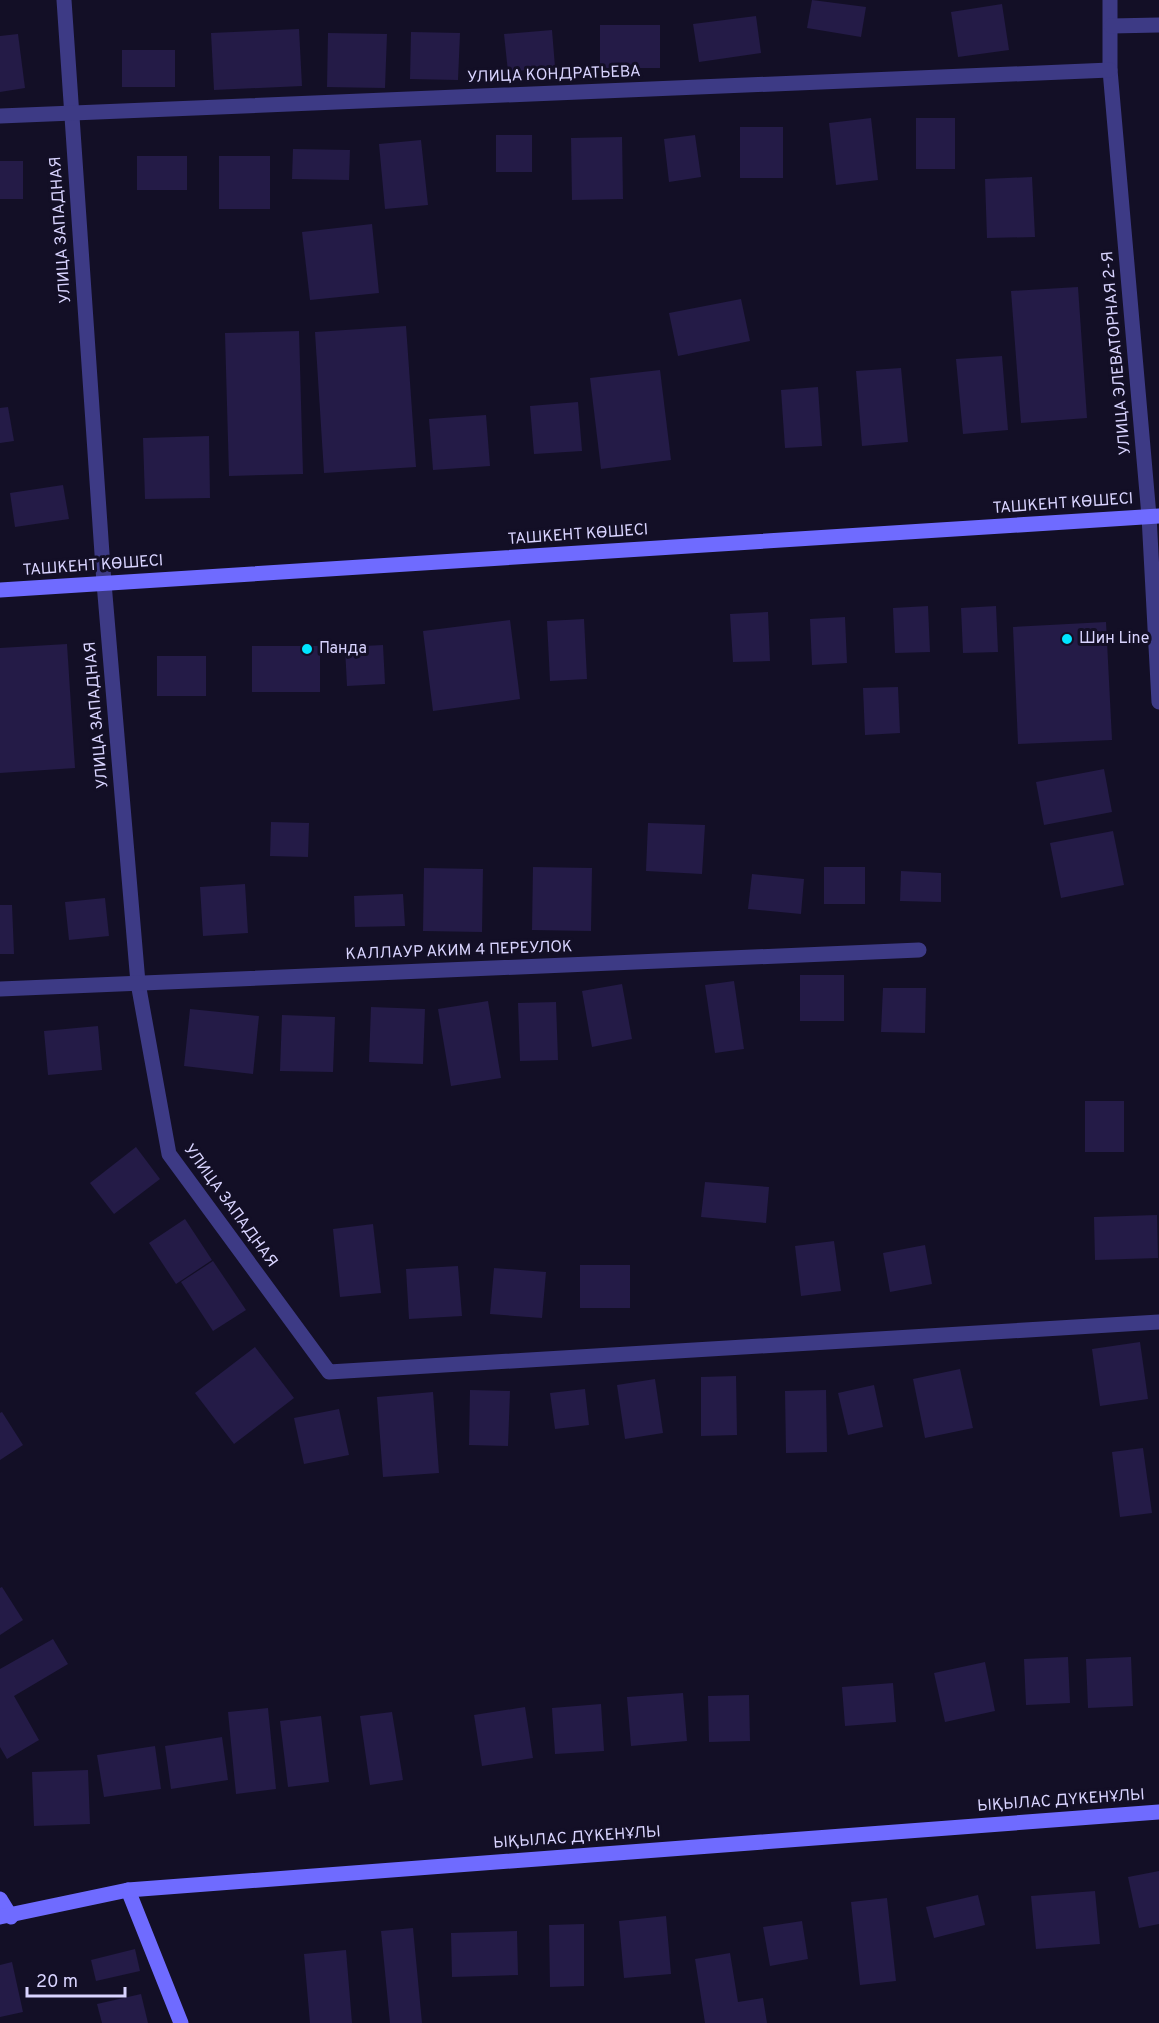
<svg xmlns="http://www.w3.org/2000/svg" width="1159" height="2023" font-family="Overpass,sans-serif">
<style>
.building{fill:#241b47}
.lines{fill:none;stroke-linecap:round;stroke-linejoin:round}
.street{stroke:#3d3a85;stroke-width:15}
.secondary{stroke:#6f6bff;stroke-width:15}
.poi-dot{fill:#00e5ff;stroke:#130f26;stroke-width:2}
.labels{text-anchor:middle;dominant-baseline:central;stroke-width:6;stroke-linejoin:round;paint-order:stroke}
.street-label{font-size:16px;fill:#d9d4ff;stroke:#130f26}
.poi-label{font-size:16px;fill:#d9d4ff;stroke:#130f26;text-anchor:start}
</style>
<rect width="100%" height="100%" fill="#130f26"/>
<g class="building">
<polygon points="812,0 866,7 861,37 807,28"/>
<polygon points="1002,4 1009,50 958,57 951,12"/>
<polygon points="756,16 761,53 699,62 693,24"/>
<rect x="600" y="25" width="60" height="43"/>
<polygon points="299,29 302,86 214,90 211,33"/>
<polygon points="552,30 555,67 508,72 504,34"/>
<polygon points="411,32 460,33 458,80 410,79"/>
<polygon points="328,33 387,34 385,88 327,87"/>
<polygon points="18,34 25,88 0,92 0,36"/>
<rect x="122" y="50" width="53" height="37"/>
<polygon points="871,118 878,180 836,185 829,123"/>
<rect x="916" y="118" width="39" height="51"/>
<rect x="740" y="127" width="43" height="51"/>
<rect x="496" y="135" width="36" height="37"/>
<polygon points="695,135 701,177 669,182 664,139"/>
<polygon points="622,137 623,199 572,200 571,138"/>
<polygon points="421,140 428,205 385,209 379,144"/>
<polygon points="293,149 350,150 349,180 292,179"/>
<rect x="137" y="156" width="50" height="34"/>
<rect x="219" y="156" width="51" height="53"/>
<rect x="0" y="161" width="23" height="38"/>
<polygon points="1032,177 1035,237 987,238 985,179"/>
<polygon points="372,224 379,293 310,300 302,232"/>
<polygon points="1078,287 1087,418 1021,423 1011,291"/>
<polygon points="741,299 750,341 678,356 669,313"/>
<polygon points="406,326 416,467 324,473 315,332"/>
<polygon points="299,331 303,474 229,476 225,333"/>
<polygon points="1002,356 1008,430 963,434 956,359"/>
<polygon points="901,368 908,442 862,446 856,371"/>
<polygon points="660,370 671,460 601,469 590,378"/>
<polygon points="818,387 822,446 785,448 781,390"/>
<polygon points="578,402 582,451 534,454 530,406"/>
<polygon points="8,407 14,441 0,443 0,408"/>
<polygon points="486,415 490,466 433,470 429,419"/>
<polygon points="209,436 210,498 145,499 143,438"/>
<polygon points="63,485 69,519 15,527 10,493"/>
<polygon points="928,606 930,652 895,653 893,608"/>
<polygon points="996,606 998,652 963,653 961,608"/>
<polygon points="768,612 770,661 733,662 730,614"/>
<polygon points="845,617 847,663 812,665 810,619"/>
<polygon points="584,619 587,679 550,681 547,621"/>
<polygon points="510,620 520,699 433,711 423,631"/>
<polygon points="1106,622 1112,740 1018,744 1013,627"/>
<polygon points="67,644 75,768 0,773 0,648"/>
<polygon points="383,645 385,684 347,686 345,647"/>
<rect x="252" y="646" width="68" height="46"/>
<rect x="157" y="656" width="49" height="40"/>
<polygon points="898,687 900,733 865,735 863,688"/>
<polygon points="1104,769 1112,812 1044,825 1036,782"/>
<polygon points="271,822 309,823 308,857 270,856"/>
<polygon points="648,823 705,825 702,874 646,871"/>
<polygon points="1113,831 1124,885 1061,898 1050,843"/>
<polygon points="533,867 592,868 591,931 532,930"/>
<rect x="824" y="867" width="41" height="37"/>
<polygon points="424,868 483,869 482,932 423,931"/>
<polygon points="901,871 941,873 941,902 900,901"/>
<polygon points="752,874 804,879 801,914 748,909"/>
<polygon points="245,884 248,933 203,936 200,887"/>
<polygon points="403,894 405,926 355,927 354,896"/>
<polygon points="105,898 109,936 69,940 65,902"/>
<polygon points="0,905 12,905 14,954 0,954"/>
<rect x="800" y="975" width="44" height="46"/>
<polygon points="734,981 744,1049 715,1053 705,985"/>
<polygon points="622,984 632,1039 592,1047 582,991"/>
<polygon points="883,988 926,988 925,1033 881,1032"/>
<polygon points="488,1001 501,1078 451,1086 438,1009"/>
<polygon points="556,1002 558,1060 520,1061 518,1003"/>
<polygon points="371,1007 425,1009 423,1064 369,1062"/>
<polygon points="190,1009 259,1016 253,1074 184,1066"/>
<polygon points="282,1015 335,1017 333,1072 280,1071"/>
<polygon points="98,1026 102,1070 48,1075 44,1031"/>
<rect x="1085" y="1101" width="39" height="51"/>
<polygon points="136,1147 160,1179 114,1214 90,1183"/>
<polygon points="705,1182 769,1187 766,1223 701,1217"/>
<polygon points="1157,1215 1158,1258 1095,1260 1094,1217"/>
<polygon points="185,1219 212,1260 176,1284 149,1243"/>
<polygon points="373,1224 381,1293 340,1297 333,1229"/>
<polygon points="834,1241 841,1291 801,1296 795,1246"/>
<polygon points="925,1245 932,1284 890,1292 883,1253"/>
<polygon points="213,1261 246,1310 213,1331 181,1282"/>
<rect x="580" y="1265" width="50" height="43"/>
<polygon points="458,1266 462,1316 409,1319 406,1269"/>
<polygon points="494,1268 546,1272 542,1318 490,1314"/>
<polygon points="1140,1342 1148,1399 1100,1406 1092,1349"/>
<polygon points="255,1347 294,1398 234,1444 195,1393"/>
<polygon points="960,1369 973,1428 925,1438 913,1379"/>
<polygon points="736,1376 737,1435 701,1436 701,1377"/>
<polygon points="655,1379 663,1433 625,1439 617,1385"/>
<polygon points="874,1385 883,1427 848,1435 838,1393"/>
<polygon points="585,1389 589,1425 555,1429 550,1393"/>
<polygon points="470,1390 510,1391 508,1446 469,1445"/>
<polygon points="826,1390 827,1452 786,1453 785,1391"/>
<polygon points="433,1392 439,1473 383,1477 377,1397"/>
<polygon points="339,1409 349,1455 304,1464 294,1418"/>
<polygon points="2,1412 23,1445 0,1460 0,1413"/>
<polygon points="1143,1448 1152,1513 1120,1517 1112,1452"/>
<polygon points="2,1587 23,1620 0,1635 0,1588"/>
<polygon points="53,1639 68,1664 14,1696 39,1740 7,1759 0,1747 0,1669"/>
<polygon points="1068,1657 1070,1703 1026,1705 1024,1659"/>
<polygon points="1131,1657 1133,1706 1088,1708 1086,1659"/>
<polygon points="985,1662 995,1711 945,1722 934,1673"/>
<polygon points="893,1683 896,1722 845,1726 842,1687"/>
<polygon points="683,1693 687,1741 631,1746 627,1697"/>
<polygon points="749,1695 750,1741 709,1742 708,1696"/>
<polygon points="601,1704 604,1751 555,1754 552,1708"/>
<polygon points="525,1707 533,1758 482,1766 474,1715"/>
<polygon points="268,1708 276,1789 236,1794 228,1712"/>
<polygon points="392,1712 403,1780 370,1785 360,1716"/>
<polygon points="321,1716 329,1782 288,1787 280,1721"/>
<polygon points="222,1737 228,1780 171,1789 165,1746"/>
<polygon points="155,1746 161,1789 104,1797 97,1755"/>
<polygon points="88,1770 90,1824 34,1826 32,1772"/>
<polygon points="1159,1871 1159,1924 1139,1928 1128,1877"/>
<polygon points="1095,1891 1100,1944 1036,1949 1031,1896"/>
<polygon points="978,1895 985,1925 934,1938 926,1907"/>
<polygon points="887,1898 896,1981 860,1985 851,1902"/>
<polygon points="666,1916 671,1974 624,1978 619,1921"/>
<polygon points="802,1921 808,1959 770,1966 763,1927"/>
<polygon points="584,1924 584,1986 550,1987 549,1925"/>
<polygon points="413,1928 422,2023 390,2023 381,1931"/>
<polygon points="517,1931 518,1975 452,1977 451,1933"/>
<polygon points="135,1949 140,1971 96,1981 91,1960"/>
<polygon points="346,1950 352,2023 310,2023 304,1954"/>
<polygon points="730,1953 738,2002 763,1998 767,2023 705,2023 695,1959"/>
<polygon points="12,1962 23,2012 0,2017 0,1965"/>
<polygon points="141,1994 148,2023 102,2023 97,2004"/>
</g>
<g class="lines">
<g class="street">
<polyline points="64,0 104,583 138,983 169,1154 329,1372 1159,1322"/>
<polyline points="1110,0 1110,70 1149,516 1159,702"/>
<polyline points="1111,26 1159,25"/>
<polyline points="0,116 1110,70"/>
<polyline points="0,989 919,950"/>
</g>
<g class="secondary">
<polyline points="0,590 1159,516"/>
<polyline points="128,1890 181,2023"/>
<polyline points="0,1899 11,1917"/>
<polyline points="0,1917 128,1890 1159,1812"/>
</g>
</g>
<g class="poi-dot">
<circle cx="1067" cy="639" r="6"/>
<circle cx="307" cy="649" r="6"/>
</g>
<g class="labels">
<g class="street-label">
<text transform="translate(554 75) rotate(-2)">УЛИЦА КОНДРАТЬЕВА</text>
<text transform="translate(61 230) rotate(-94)">УЛИЦА ЗАПАДНАЯ</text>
<text transform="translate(1117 353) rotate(-95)">УЛИЦА ЭЛЕВАТОРНАЯ 2-Я</text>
<text transform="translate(1063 504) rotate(-4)">ТАШКЕНТ КӨШЕСІ</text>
<text transform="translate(578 535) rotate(-4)">ТАШКЕНТ КӨШЕСІ</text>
<text transform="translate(93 566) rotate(-4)">ТАШКЕНТ КӨШЕСІ</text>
<text transform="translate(97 715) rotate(-95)">УЛИЦА ЗАПАДНАЯ</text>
<text transform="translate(459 951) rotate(-2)">КАЛЛАУР АКИМ 4 ПЕРЕУЛОК</text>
<text transform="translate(230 1206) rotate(54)">УЛИЦА ЗАПАДНАЯ</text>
<text transform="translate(1061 1801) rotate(-4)">ЫҚЫЛАС ДҮКЕНҰЛЫ</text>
<text transform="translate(577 1838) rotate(-4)">ЫҚЫЛАС ДҮКЕНҰЛЫ</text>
</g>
<g class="poi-label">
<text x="1079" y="639">Шин Line</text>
<text x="319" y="649">Панда</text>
</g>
</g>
<path d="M27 1987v9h98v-9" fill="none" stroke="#d9d4ff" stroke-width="3"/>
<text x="36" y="1987" font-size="18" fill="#d9d4ff" stroke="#130f26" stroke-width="4.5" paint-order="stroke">20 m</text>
</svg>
